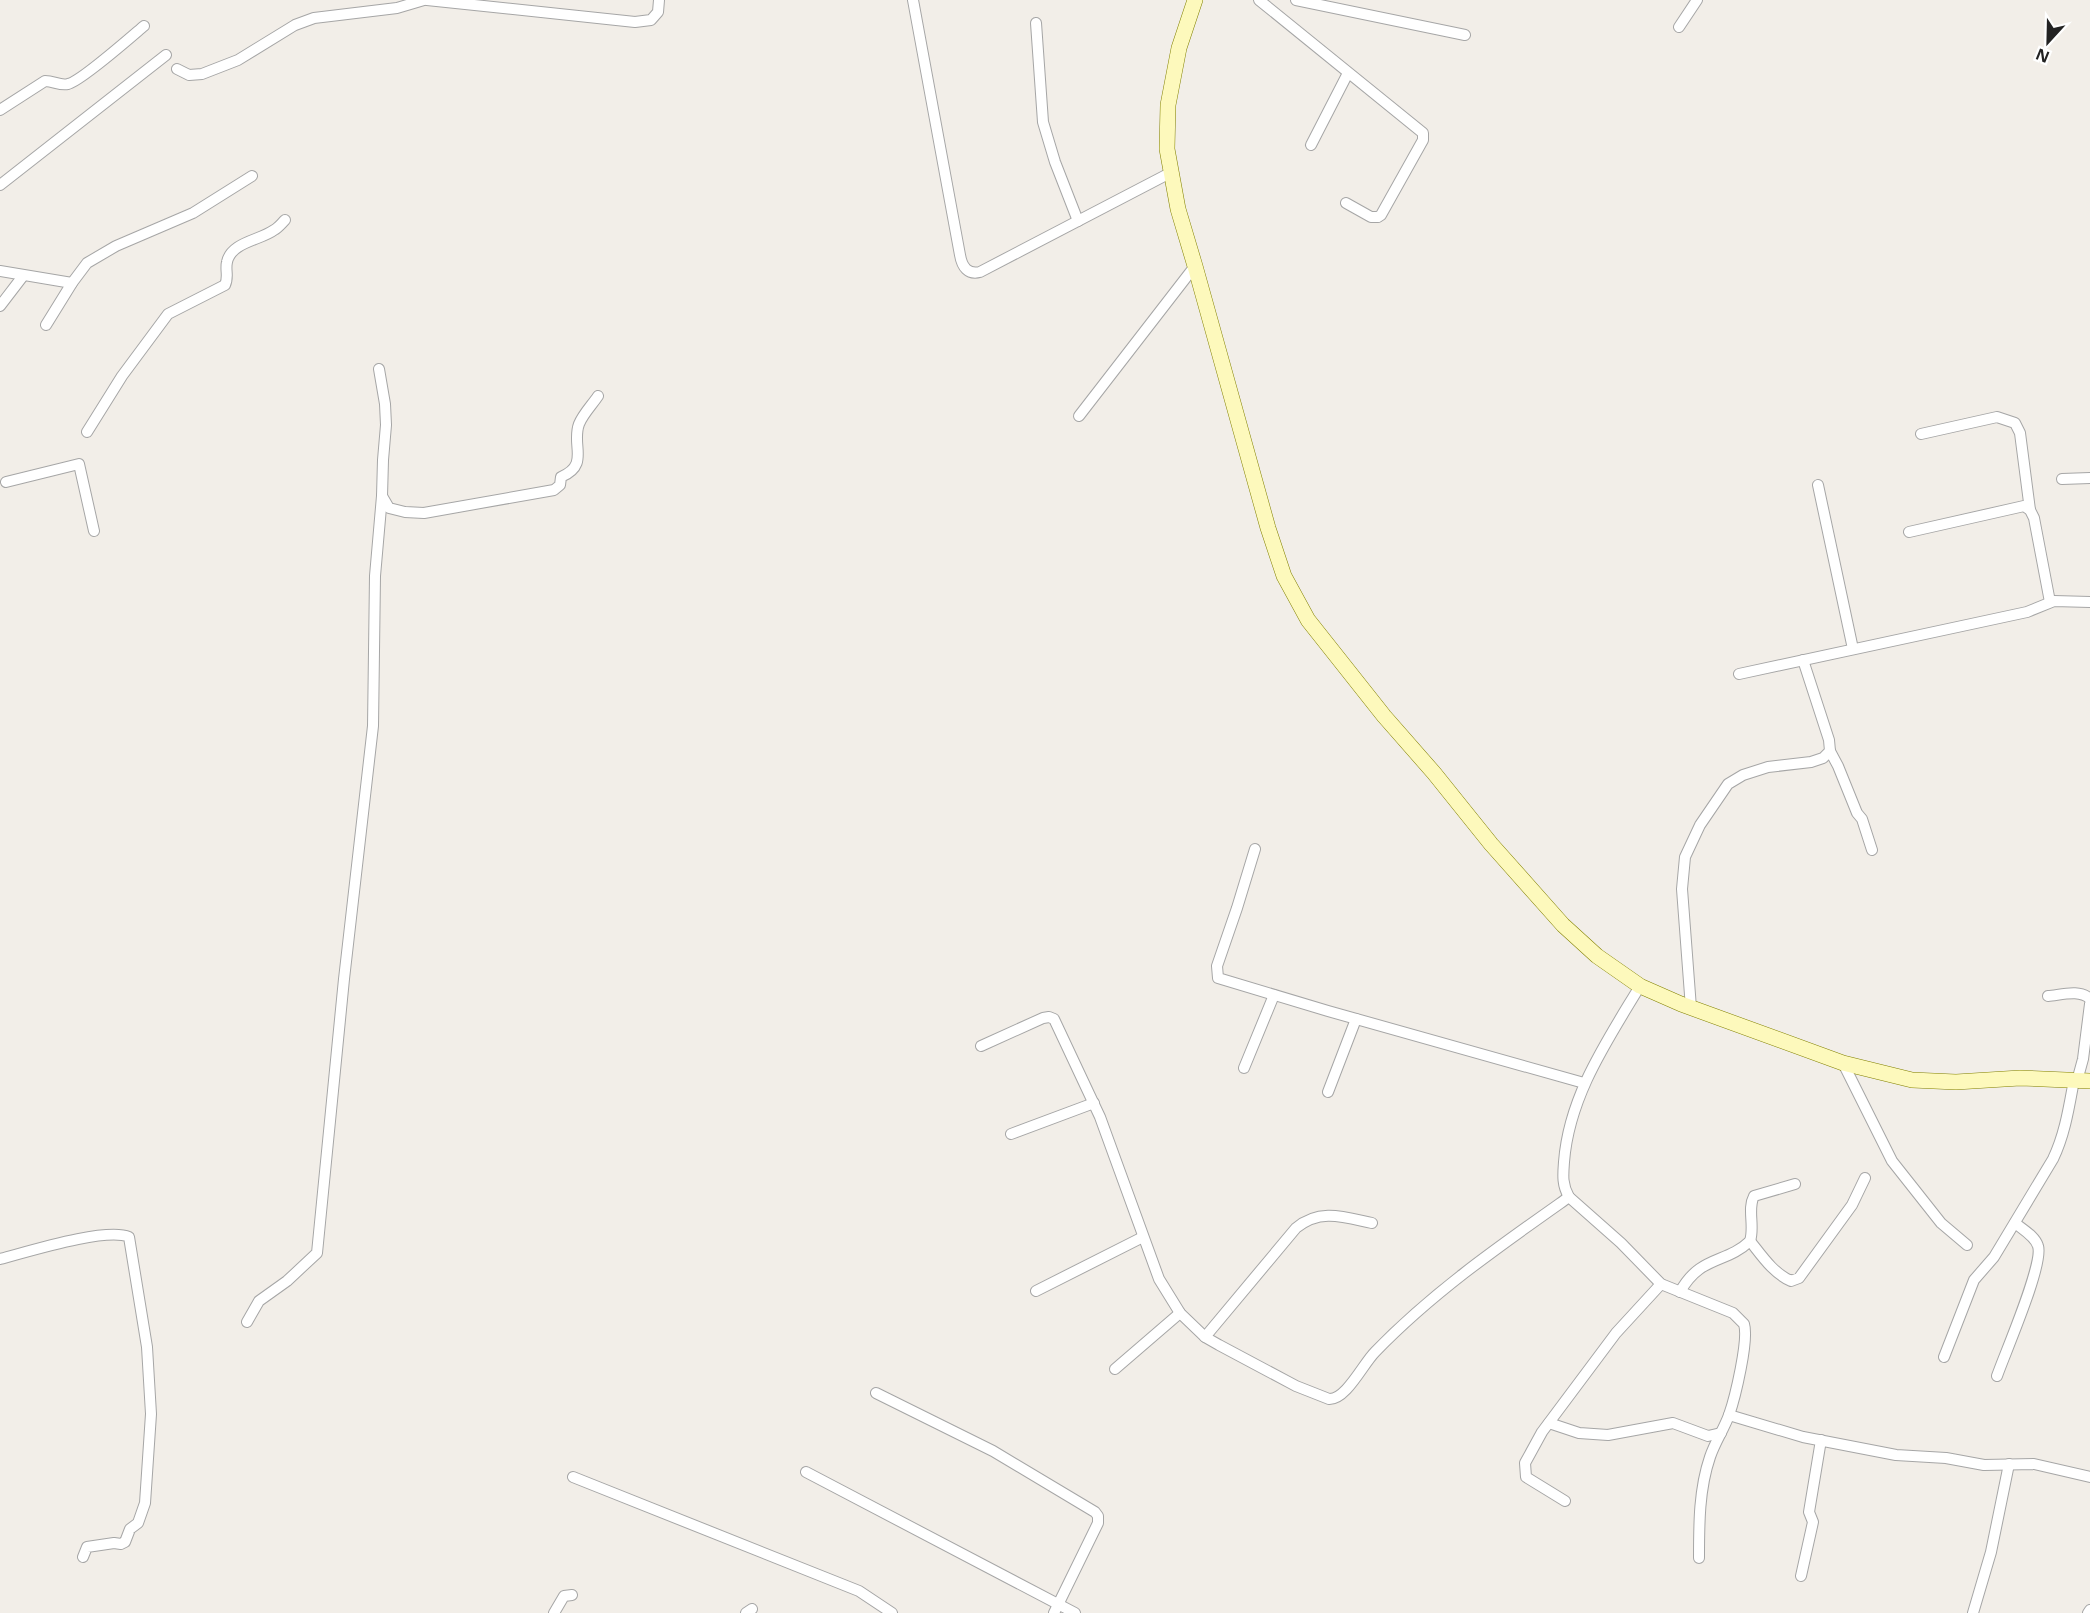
<svg xmlns="http://www.w3.org/2000/svg" width="2090" height="1613" font-family="'Noto Sans',sans-serif">
<style>
.lines{fill:none;stroke-linecap:round;stroke-linejoin:round}
.street-casing{stroke:#a6a6a6;stroke-width:12}
.secondary-casing{stroke:#828100;stroke-width:16}
.street{stroke:#fff;stroke-width:10}
.secondary{stroke:#fdf9bc;stroke-width:15}
</style>
<rect width="100%" height="100%" fill="#f2eee8"/>
<g class="lines">
<defs>
<g id="street">
<polyline points="427,0 635,22 651,20 658,12 659,0"/>
<path d="M 913,0 L 960,255 C 962,267 968,275 980,272 L 1170,173"/>
<polyline points="1259,0 1423,133 1423,140 1381,215 1378,217 1371,217 1346,203"/>
<polyline points="1296,0 1465,35"/>
<polyline points="1036,23 1043,122 1055,162 1078,221"/>
<polyline points="1679,27 1697,0"/>
<polyline points="177,69 189,75 202,74 238,60 295,25 314,18 397,8 424,0"/>
<path d="M 0,110 L 45,81 C 54,81 60,86 68,84 C 80,82 131,37 144,26"/>
<polyline points="1311,145 1348,73"/>
<polyline points="0,185 166,55"/>
<polyline points="0,271 72,283"/>
<polyline points="0,306 23,276"/>
<polyline points="46,325 72,283 87,263 116,246 193,213 252,176"/>
<path d="M 379,369 L 385,404 L 386,425 L 383,460 L 382,496 L 389,508 L 405,512 L 424,513 L 554,490 L 560,485 L 561,477 C 590,465 571,445 579,424 C 583,414 592,405 598,396"/>
<polyline points="1079,416 1195,266"/>
<path d="M 87,432 L 122,376 L 168,314 L 225,285 C 229,277 225,270 227,262 C 231,242 261,240 274,230 C 278,228 281,224 285,220"/>
<polyline points="1921,434 1997,417 2015,423 2020,433 2030,510"/>
<polyline points="2062,479 2090,478"/>
<polyline points="6,482 79,464 94,531"/>
<polyline points="1818,485 1853,649"/>
<polyline points="1909,532 2024,506 2030,510 2034,518 2050,602"/>
<polyline points="1739,674 2027,612 2054,601 2090,602"/>
<polyline points="1830,751 1838,766 1857,813 1862,819 1872,850"/>
<polyline points="1255,849 1237,908 1217,966 1218,978 1328,1011 1584,1083"/>
<path d="M 1640,986 C 1607,1041 1569,1096 1564,1162 C 1563,1175 1562,1185 1569,1197 L 1621,1243 L 1661,1284 L 1733,1313 L 1744,1324 C 1749,1340 1735,1398 1729,1415 C 1724,1429 1715,1442 1710,1457 C 1699,1489 1699,1524 1699,1558"/>
<path d="M 2048,996 C 2061,995 2080,989 2090,999"/>
<polyline points="1691,1008 1682,889 1685,857 1700,825 1728,784 1743,775 1768,767 1811,762 1823,758 1830,751 1829,740 1803,660"/>
<path d="M 981,1046 L 1043,1018 L 1049,1017 L 1054,1019 L 1100,1117 L 1159,1279 L 1180,1313 L 1205,1337 L 1219,1345 L 1296,1386 L 1329,1399 C 1346,1400 1363,1364 1375,1352 C 1433,1292 1501,1245 1569,1197"/>
<polyline points="1843,1063 1892,1161 1941,1223 1967,1245"/>
<polyline points="1244,1068 1274,995"/>
<polyline points="2077,1081 2083,1059 2090,1004"/>
<polyline points="1328,1092 1356,1019"/>
<polyline points="1011,1134 1094,1103"/>
<path d="M 1750,1241 C 1762,1256 1773,1273 1791,1281 L 1799,1278 L 1852,1205 L 1865,1178"/>
<path d="M 0,1259 C 27,1252 106,1227 129,1237 L 147,1347 L 151,1414 L 145,1503 L 138,1523 L 130,1529 L 125,1542 L 121,1544 L 114,1543 L 87,1547 L 83,1557"/>
<polyline points="1036,1291 1143,1237"/>
<path d="M 1680,1292 C 1700,1255 1726,1264 1750,1241 C 1755,1226 1747,1209 1754,1196 L 1795,1184"/>
<polyline points="247,1322 259,1301 287,1281 317,1253 344,979 373,726 375,576 382,496"/>
<path d="M 1205,1337 L 1296,1228 C 1320,1208 1344,1217 1372,1223"/>
<path d="M 1944,1357 L 1974,1280 L 1994,1257 L 2053,1159 C 2065,1134 2069,1107 2074,1080"/>
<polyline points="1115,1369 1180,1313"/>
<path d="M 1997,1376 C 2005,1353 2044,1264 2038,1246 C 2035,1236 2022,1229 2015,1223"/>
<polyline points="876,1393 993,1451 1095,1512 1098,1516 1098,1523 1054,1613"/>
<polyline points="1729,1415 1803,1437 1896,1455 1946,1458 1984,1465 2034,1464 2090,1477"/>
<polyline points="1549,1423 1579,1433 1608,1435 1673,1423 1708,1436 1721,1433"/>
<polyline points="806,1472 1075,1613"/>
<polyline points="573,1477 859,1591 892,1613"/>
<polyline points="1565,1501 1526,1477 1525,1463 1542,1432 1616,1333 1661,1284"/>
<polyline points="1801,1576 1813,1522 1809,1512 1821,1440"/>
<polyline points="554,1613 564,1596 572,1595"/>
<polyline points="746,1613 752,1609"/>
<polyline points="1973,1613 1991,1552 2009,1464"/>
<polyline points="2088,1613 2090,1610"/>
</g>
<polyline id="secondary" points="1195,0 1179,48 1168,105 1167,149 1178,209 1195,266 1268,528 1284,576 1308,620 1384,716 1434,773 1491,844 1563,925 1597,956 1640,986 1681,1004 1843,1063 1912,1080 1956,1082 2020,1078 2090,1081"/>
</defs>
<use href="#street" class="street-casing"/>
<use href="#secondary" class="secondary-casing"/>
<use href="#street" class="street"/>
<use href="#secondary" class="secondary"/>
</g>
<g transform="translate(2048 42) rotate(202)" stroke="#ffffff" stroke-width="4.5" paint-order="stroke">
<path d="M0-4.5L10 22L0 15L-10 22Z" fill="#222222"/>
<text y="-9" font-size="16" font-weight="bold" text-anchor="middle" fill="#222222">N</text>
</g>
</svg>
